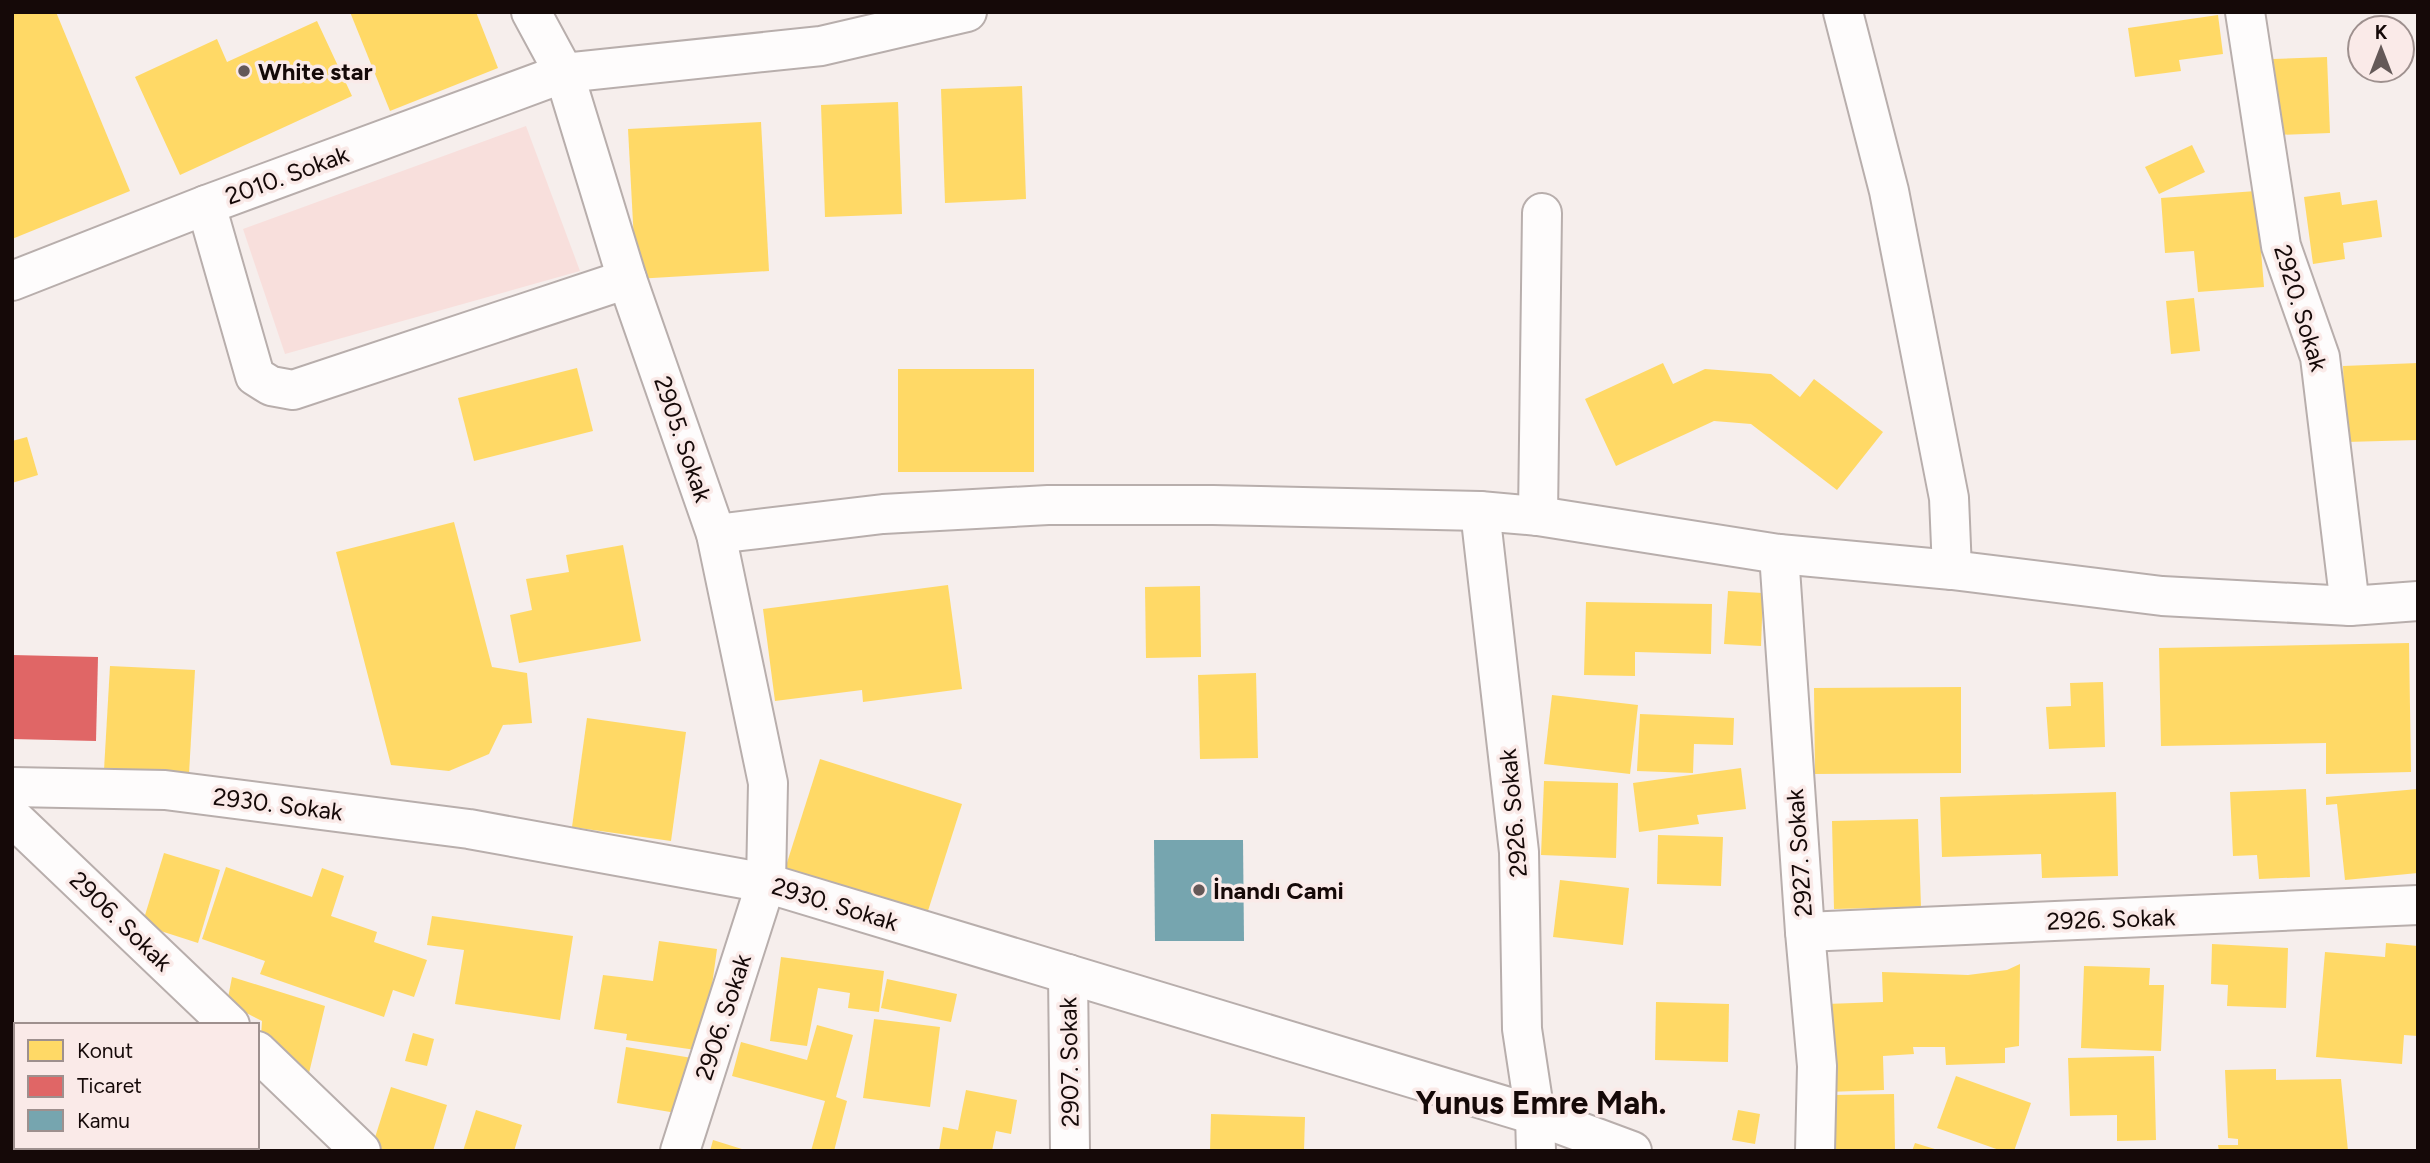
<svg xmlns="http://www.w3.org/2000/svg" width="2430" height="1163" font-family="Figtree,sans-serif">
<style>
.green{fill:#f8dfdc}
.homes{fill:#ffd966}
.shops{fill:#e06666}
.public{fill:#76a5af}
.lines{fill:none;stroke-linecap:round;stroke-linejoin:round}
.minor-casing{stroke:#b8aeac;stroke-width:42}
.minor{stroke:#fefcfc;stroke-width:38}
.poi-dot{fill:#645958;stroke:#faeae8;stroke-width:2.5}
.labels{text-anchor:middle;dominant-baseline:central;stroke-width:7;stroke-linejoin:round;paint-order:stroke}
.poi-label{font-size:24px;font-weight:bold;fill:#150908;stroke:#faeae8;text-anchor:start}
.street-label{font-size:24px;fill:#150908;stroke:#faeae8}
.district-label{font-size:32px;font-weight:bold;fill:#150908;stroke:#faeae8}
</style>
<rect width="100%" height="100%" fill="#f6eeec"/>
<polygon class="green" points="526,126 580,271 285,354 243,229"/>
<g class="homes">
<polygon points="12,12 56,12 130,191 12,239"/>
<polygon points="350,12 476,12 498,68 390,111"/>
<polygon points="2218,15 2223,54 2179,60 2181,71 2135,77 2128,28"/>
<polygon points="317,21 352,96 180,175 135,77 217,39 227,62"/>
<polygon points="2327,57 2330,133 2276,135 2273,59"/>
<polygon points="1022,86 1026,199 945,203 941,89"/>
<polygon points="898,102 902,214 825,217 821,105"/>
<polygon points="761,122 769,271 636,279 628,129"/>
<polygon points="2192,145 2205,172 2159,194 2145,167"/>
<polygon points="2256,191 2264,287 2198,292 2194,251 2165,253 2161,198"/>
<polygon points="2340,192 2342,205 2377,200 2382,237 2343,243 2345,259 2313,264 2304,197"/>
<polygon points="2194,298 2200,351 2171,354 2166,301"/>
<polygon points="1663,363 1673,384 1705,369 1771,374 1800,397 1814,379 1883,432 1837,490 1751,424 1714,421 1616,466 1585,399"/>
<polygon points="2418,363 2418,440 2346,442 2343,366"/>
<polygon points="577,368 593,431 474,461 458,398"/>
<rect x="898" y="369" width="136" height="103"/>
<polygon points="27,437 38,475 12,483 12,441"/>
<polygon points="454,522 492,667 527,673 532,723 503,725 489,754 449,771 391,765 336,552"/>
<polygon points="623,545 641,641 519,663 510,615 532,610 526,579 569,572 566,555"/>
<polygon points="948,585 962,689 863,702 862,690 775,701 763,609"/>
<polygon points="1200,586 1201,657 1146,658 1145,587"/>
<polygon points="1728,591 1763,593 1761,646 1724,644"/>
<polygon points="1586,602 1712,604 1711,654 1635,652 1635,676 1584,675"/>
<polygon points="2409,643 2411,772 2326,774 2326,743 2161,746 2159,648"/>
<polygon points="110,666 195,670 189,774 104,770"/>
<polygon points="1256,673 1258,758 1200,759 1198,675"/>
<polygon points="2103,682 2105,747 2049,749 2046,707 2071,706 2070,683"/>
<polygon points="1961,687 1961,773 1815,774 1814,688"/>
<polygon points="1552,695 1638,705 1630,774 1544,764"/>
<polygon points="1640,714 1734,718 1733,745 1694,744 1693,773 1637,771"/>
<polygon points="587,718 686,732 671,841 572,827"/>
<polygon points="820,759 962,804 927,914 785,869"/>
<polygon points="1741,768 1746,809 1697,815 1699,824 1639,832 1633,783"/>
<polygon points="1544,781 1618,783 1616,858 1541,855"/>
<polygon points="2306,789 2310,877 2259,879 2257,855 2233,856 2230,792"/>
<polygon points="2418,789 2418,873 2345,880 2337,804 2326,805 2326,797"/>
<polygon points="2116,792 2118,876 2042,878 2041,854 1942,857 1940,797"/>
<polygon points="1918,819 1921,907 1834,909 1832,821"/>
<polygon points="1658,835 1723,837 1721,886 1657,884"/>
<polygon points="164,853 220,870 198,943 142,925"/>
<polygon points="226,867 312,897 322,868 344,876 331,916 377,932 374,942 427,960 414,997 393,990 384,1017 260,974 265,961 202,939"/>
<polygon points="1560,880 1629,888 1623,945 1553,937"/>
<polygon points="432,916 573,936 560,1020 455,1004 464,950 427,945"/>
<polygon points="659,941 717,949 703,1051 626,1040 627,1034 594,1029 603,975 653,981"/>
<polygon points="2386,943 2418,946 2418,1036 2404,1035 2402,1064 2316,1057 2325,952 2385,957"/>
<polygon points="2212,944 2288,948 2286,1008 2227,1006 2228,985 2211,984"/>
<polygon points="781,957 884,971 879,1012 848,1008 850,993 818,988 807,1046 770,1041"/>
<polygon points="2020,964 2019,1046 2005,1048 2005,1063 1946,1065 1945,1047 1913,1047 1914,1054 1883,1056 1884,1090 1827,1092 1826,1004 1883,1002 1882,972 1968,975 2007,970"/>
<polygon points="2084,966 2150,968 2149,985 2164,985 2161,1051 2081,1048"/>
<polygon points="232,977 325,1006 309,1073 261,1036 262,1021 227,1003"/>
<polygon points="887,979 957,994 951,1022 881,1008"/>
<polygon points="1656,1002 1729,1004 1728,1062 1655,1060"/>
<polygon points="874,1019 940,1027 930,1107 863,1098"/>
<polygon points="817,1025 853,1035 836,1097 847,1101 834,1151 811,1151 825,1101 732,1076 741,1042 807,1060"/>
<polygon points="413,1033 434,1039 427,1066 405,1061"/>
<polygon points="626,1047 692,1058 682,1114 617,1103"/>
<polygon points="2154,1056 2156,1140 2117,1141 2117,1115 2070,1116 2068,1058"/>
<polygon points="2276,1069 2276,1080 2341,1079 2348,1151 2219,1151 2218,1145 2238,1145 2238,1139 2228,1138 2225,1070"/>
<polygon points="1956,1076 2031,1103 2014,1151 2002,1151 1937,1128"/>
<polygon points="391,1087 447,1105 433,1151 384,1151 372,1147"/>
<polygon points="966,1090 1017,1100 1011,1134 996,1131 992,1151 939,1151 943,1127 958,1130"/>
<polygon points="1894,1094 1895,1151 1834,1151 1833,1095"/>
<polygon points="476,1110 522,1125 514,1151 463,1151"/>
<polygon points="1738,1110 1760,1114 1755,1144 1732,1140"/>
<polygon points="1211,1114 1305,1117 1304,1151 1210,1151"/>
<polygon points="713,1140 745,1150 745,1151 710,1151"/>
<polygon points="1915,1143 1938,1150 1937,1151 1912,1151"/>
</g>
<polygon class="shops" points="12,655 98,657 96,741 12,739"/>
<polygon class="public" points="1154,840 1243,840 1244,941 1155,941"/>
<g class="lines">
<defs>
<g id="minor">
<polyline points="531,12 564,73 627,279 716,534 768,783 766,883 680,1151"/>
<polyline points="1843,12 1889,191 1949,498 1952,570"/>
<polyline points="2245,12 2281,246 2320,357 2350,606"/>
<polyline points="206,205 255,376 271,386 293,390 627,279"/>
<polyline points="12,281 206,205 564,73 821,46 967,12"/>
<polyline points="1480,511 1519,852 1522,1029 1535,1115 1536,1151"/>
<polyline points="1538,516 1542,213"/>
<polyline points="716,534 883,514 1048,505 1213,505 1480,511 1538,516 1779,554 1952,570 2162,596 2350,606 2418,601"/>
<polyline points="1779,554 1805,932 1817,1066 1815,1151"/>
<polyline points="12,787 165,790 469,829 766,883 1535,1115 1632,1151"/>
<polyline points="12,817 230,1025"/>
<polyline points="1805,932 2418,905"/>
<polyline points="1068,974 1070,1151"/>
<polyline points="257,1051 361,1151"/>
</g>
</defs>
<use href="#minor" class="minor-casing"/>
<use href="#minor" class="minor"/>
</g>
<g class="poi-dot">
<circle cx="244" cy="71" r="7"/>
<circle cx="1199" cy="890" r="7"/>
</g>
<g class="labels">
<g class="poi-label">
<text x="258" y="71">White star</text>
<text x="1213" y="890">İnandı Cami</text>
</g>
<g class="street-label">
<text transform="translate(287 175) rotate(-20)">2010. Sokak</text>
<text transform="translate(2301 308) rotate(73)">2920. Sokak</text>
<text transform="translate(683 439) rotate(71)">2905. Sokak</text>
<text transform="translate(278 804) rotate(7)">2930. Sokak</text>
<text transform="translate(1513 813) rotate(-95)">2926. Sokak</text>
<text transform="translate(1799 853) rotate(-94)">2927. Sokak</text>
<text transform="translate(835 904) rotate(17)">2930. Sokak</text>
<text transform="translate(2111 919) rotate(-2)">2926. Sokak</text>
<text transform="translate(121 921) rotate(44)">2906. Sokak</text>
<text transform="translate(723 1017) rotate(-72)">2906. Sokak</text>
<text transform="translate(1069 1062) rotate(-91)">2907. Sokak</text>
</g>
<g class="district-label">
<text x="1541" y="1103">Yunus Emre Mah.</text>
</g>
</g>
<rect width="2430" height="1163" fill="none" stroke="#150908" stroke-width="28"/>
<rect x="14" y="1023" width="245" height="126" fill="#faeae8" stroke="#9e908e" stroke-width="2"/>
<rect x="28" y="1040" width="35" height="21" fill="#ffd966" stroke="#9e908e" stroke-width="2"/>
<text x="77" y="1058" font-size="21" fill="#150908">Konut</text>
<rect x="28" y="1076" width="35" height="21" fill="#e06666" stroke="#9e908e" stroke-width="2"/>
<text x="77" y="1093" font-size="21" fill="#150908">Ticaret</text>
<rect x="28" y="1110" width="35" height="21" fill="#76a5af" stroke="#9e908e" stroke-width="2"/>
<text x="77" y="1128" font-size="21" fill="#150908">Kamu</text>
<g transform="translate(2381 49)"><circle r="33" fill="#faeae8" stroke="#9e908e" stroke-width="2"/>
<path d="M0-5L12 26L0 18L-12 26Z" fill="#645958"/>
<text y="-10" font-size="19" font-weight="bold" text-anchor="middle" fill="#150908">K</text>
</g>
</svg>
